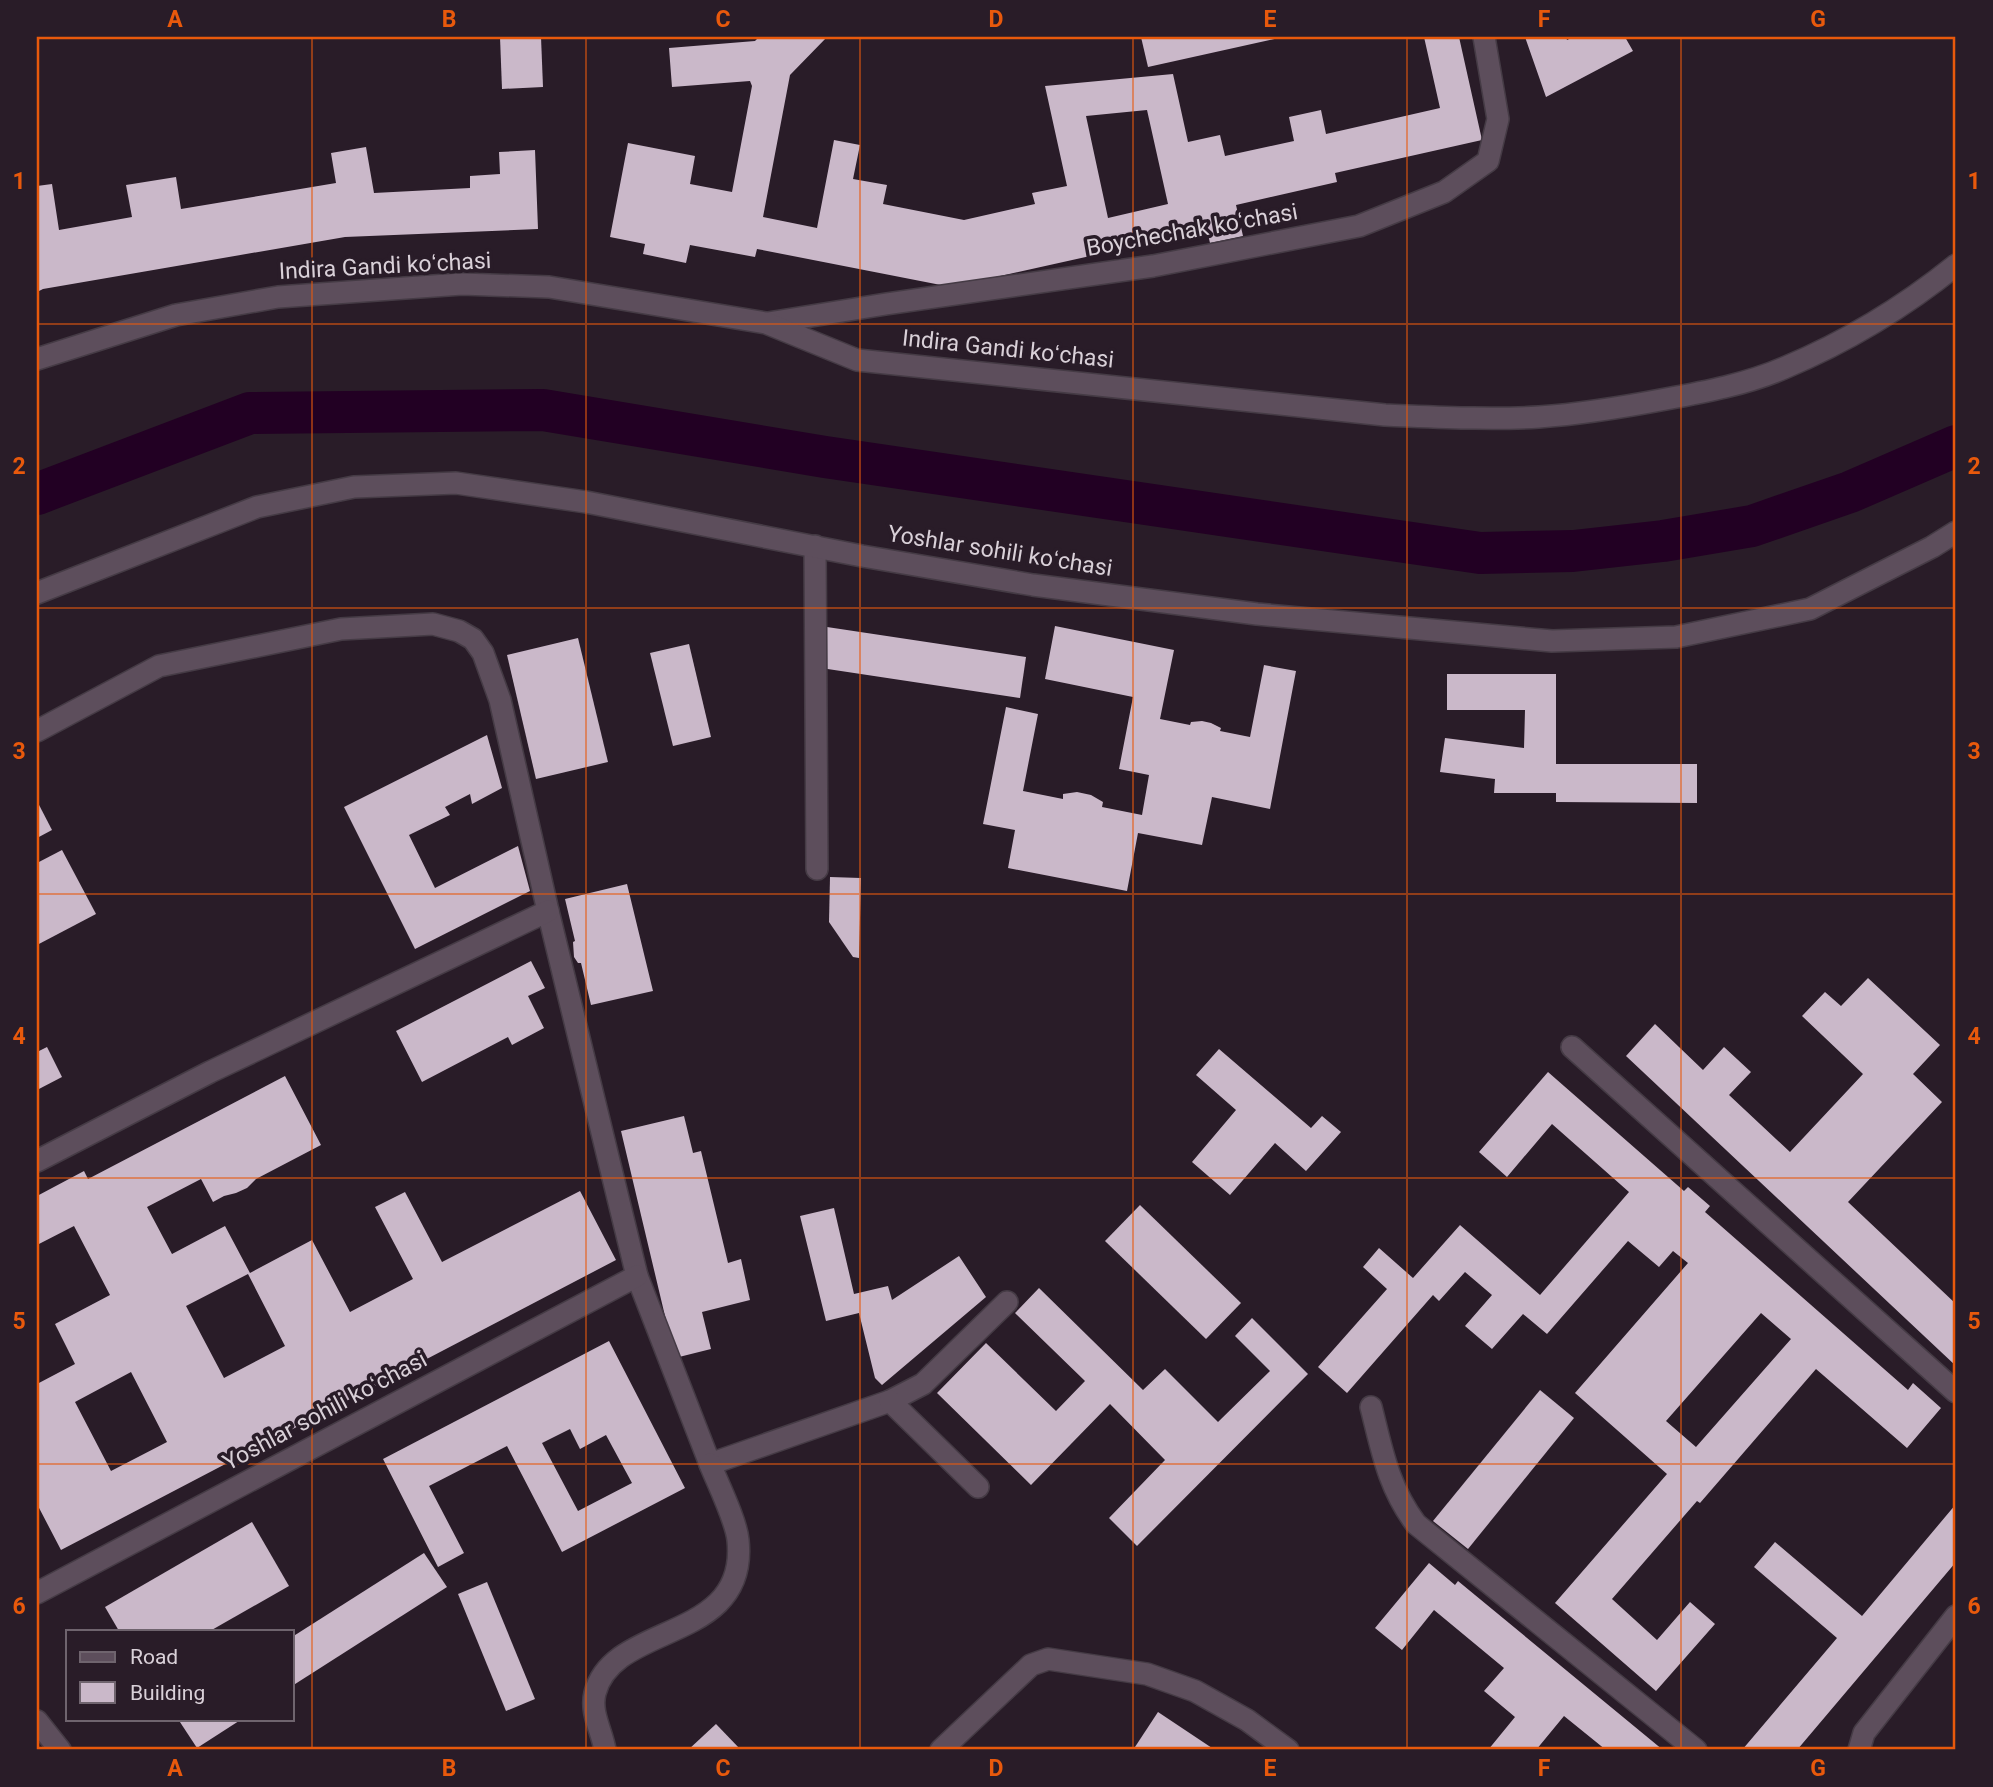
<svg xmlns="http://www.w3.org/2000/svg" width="1993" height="1787" font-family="Roboto,sans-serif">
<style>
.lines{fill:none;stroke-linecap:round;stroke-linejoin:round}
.canal{stroke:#220023;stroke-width:42}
.building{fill:#cab8c9;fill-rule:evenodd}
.minor-casing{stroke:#453b45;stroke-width:24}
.minor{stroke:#5d4e5c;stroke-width:21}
.grid{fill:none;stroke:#e8590c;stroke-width:2;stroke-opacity:0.55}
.labels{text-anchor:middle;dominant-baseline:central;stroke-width:7;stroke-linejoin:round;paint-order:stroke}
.street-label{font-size:23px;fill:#d9d0d8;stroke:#291c28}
.neatline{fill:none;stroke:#e8590c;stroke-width:2.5}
.grid-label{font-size:23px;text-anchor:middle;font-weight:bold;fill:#e8590c}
</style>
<rect width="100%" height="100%" fill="#291c28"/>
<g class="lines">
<polyline class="canal" points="37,494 250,413 543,410 825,457 1480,553 1573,551 1663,541 1752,526 1850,492 1956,446"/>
</g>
<g class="building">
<polygon points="500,37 541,37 543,87 502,89"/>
<path d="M 759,37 L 827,37 L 790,75 L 763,217 L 817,228 L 834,140 L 860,145 L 853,179 L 887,185 L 883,204 L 964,220 L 1035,204 L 1032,193 L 1067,186 L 1045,86 L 1173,74 L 1188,142 L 1220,135 L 1225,156 L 1294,141 L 1289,117 L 1321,110 L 1326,134 L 1440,108 L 1424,37 L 1459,37 L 1482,140 L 1335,173 L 1337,182 L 1236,205 L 1243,236 L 1210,243 L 1207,230 L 951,287 L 757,249 L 755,257 L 690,245 L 686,263 L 643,254 L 645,244 L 610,237 L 628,143 L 695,156 L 690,184 L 732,192 L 752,86 L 750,81 L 672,87 L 669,48 L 755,41 ZM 1147,110 L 1168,204 L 1108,218 L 1086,116 Z"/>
<polygon points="1141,37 1279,37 1279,38 1148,67"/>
<polygon points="1525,37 1566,37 1567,40 1573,37 1625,37 1633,51 1546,97"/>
<polygon points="366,147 374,193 470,188 470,176 500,174 499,152 535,150 538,229 345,237 43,289 37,292 37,186 52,184 59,230 132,217 126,185 176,177 181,209 336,183 331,153"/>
<polygon points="1055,626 1174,650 1160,719 1190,725 1191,722 1202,721 1211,723 1221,728 1220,731 1250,737 1264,665 1296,671 1270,809 1212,797 1202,845 1138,833 1127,891 1008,868 1015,830 983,824 1006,707 1038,714 1023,791 1063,799 1063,794 1077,792 1091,795 1103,802 1102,807 1142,815 1149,775 1119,769 1133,697 1045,679"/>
<polygon points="827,627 1026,657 1020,698 821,668"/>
<polygon points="578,638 608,762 536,779 507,655"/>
<polygon points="689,644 711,737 673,746 650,653"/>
<polygon points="1447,674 1556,674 1556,764 1697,764 1697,803 1556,802 1556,793 1494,793 1495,779 1440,772 1445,738 1524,748 1525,710 1447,710"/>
<polygon points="487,735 502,788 472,804 470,794 445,807 450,815 409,835 435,888 518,846 530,891 415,949 344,807"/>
<polygon points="37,801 52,830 37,838"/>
<polygon points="62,850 96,914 37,945 37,863"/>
<polygon points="830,877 861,878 859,958 853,957 829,922"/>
<polygon points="627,884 653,991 591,1005 581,963 578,963 574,957 573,942 575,941 565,899"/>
<polygon points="531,961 545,988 528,996 544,1028 512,1045 508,1037 422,1082 396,1031"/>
<polygon points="1868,978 1940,1045 1913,1074 1942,1102 1848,1202 1956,1304 1956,1366 1626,1056 1655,1024 1703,1070 1724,1047 1751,1072 1729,1095 1790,1152 1863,1074 1802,1016 1825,992 1841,1006"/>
<polygon points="47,1047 62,1077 37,1090 37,1052"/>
<polygon points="1219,1049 1311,1128 1322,1116 1341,1132 1306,1171 1275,1143 1230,1195 1192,1162 1236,1110 1196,1075"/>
<path d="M 1548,1072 L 1684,1191 L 1688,1187 L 1710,1206 L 1705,1212 L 1908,1390 L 1913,1383 L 1941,1408 L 1907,1448 L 1816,1369 L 1700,1503 L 1697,1501 L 1612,1599 L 1657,1640 L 1690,1602 L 1715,1624 L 1656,1691 L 1555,1603 L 1667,1474 L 1575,1393 L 1688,1263 L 1673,1251 L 1659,1267 L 1628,1241 L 1547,1334 L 1523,1314 L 1492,1349 L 1465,1326 L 1492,1295 L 1465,1272 L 1439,1301 L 1433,1295 L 1347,1393 L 1318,1367 L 1387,1289 L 1363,1267 L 1379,1248 L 1413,1278 L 1460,1225 L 1540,1295 L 1629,1192 L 1552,1124 L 1507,1177 L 1479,1152 ZM 1761,1313 L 1791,1339 L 1696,1447 L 1666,1421 Z"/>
<path d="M 285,1076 L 321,1145 L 256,1179 L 247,1188 L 236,1193 L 224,1196 L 213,1202 L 201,1179 L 147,1207 L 172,1254 L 225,1226 L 250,1273 L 312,1240 L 350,1312 L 413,1279 L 375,1207 L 405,1192 L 442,1262 L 580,1191 L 616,1260 L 61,1550 L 37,1504 L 37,1384 L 75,1364 L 55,1324 L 110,1295 L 74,1226 L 37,1245 L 37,1196 L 84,1171 L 88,1179 ZM 248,1274 L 285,1346 L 224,1378 L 186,1306 ZM 131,1372 L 167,1442 L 111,1471 L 75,1402 Z"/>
<polygon points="684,1116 693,1153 701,1151 728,1263 741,1259 750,1300 702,1312 711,1349 675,1358 621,1131"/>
<polygon points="1140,1205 1241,1303 1206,1339 1105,1241"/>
<polygon points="834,1208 854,1294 888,1286 892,1300 959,1256 986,1297 882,1385 875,1378 859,1313 826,1321 800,1216"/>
<polygon points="1039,1288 1143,1390 1165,1369 1218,1422 1270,1371 1235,1336 1252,1318 1308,1374 1137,1546 1109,1518 1165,1460 1110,1404 1031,1485 937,1393 986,1343 1056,1411 1085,1381 1015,1313"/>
<path d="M 609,1341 L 685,1488 L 562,1552 L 507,1446 L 429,1486 L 464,1553 L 438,1567 L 383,1459 ZM 570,1429 L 580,1449 L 606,1435 L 632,1483 L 578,1511 L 542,1443 Z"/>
<polygon points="1540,1390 1574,1418 1468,1549 1433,1521"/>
<polygon points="1956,1504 1956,1562 1797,1750 1742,1750 1837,1638 1754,1567 1775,1542 1862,1616"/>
<polygon points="252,1522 289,1586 210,1631 119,1631 105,1607"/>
<polygon points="424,1553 447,1587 292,1686 292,1637"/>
<polygon points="1429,1563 1455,1585 1458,1581 1663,1750 1606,1750 1564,1716 1536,1750 1488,1750 1515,1717 1484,1691 1504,1668 1434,1610 1402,1650 1375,1628"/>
<polygon points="487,1582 535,1699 506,1711 458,1594"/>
<polygon points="1158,1712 1215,1750 1133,1750"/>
<polygon points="178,1719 242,1719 197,1748"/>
<polygon points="716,1724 741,1750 688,1750"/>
</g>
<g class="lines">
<defs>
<g id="minor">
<polyline points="768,323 886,304 1153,266 1359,226 1444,192 1488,161 1498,119 1484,37"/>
<path d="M 37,359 L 176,315 L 278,297 L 462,284 L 549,287 L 766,323 L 857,360 L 1385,415 C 1437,417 1488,420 1539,417 C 1582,414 1624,407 1666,399 C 1705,392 1747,384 1784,368 C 1846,342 1904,307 1956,265"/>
<polyline points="815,546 817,869"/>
<polyline points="37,593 257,507 354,487 456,483 586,502 862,556 1033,585 1257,614 1552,641 1676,637 1810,609 1932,547 1956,532"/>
<polyline points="37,731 159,666 341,629 433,624 459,631 473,639 483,653 500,700 548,911 637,1276 710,1464 890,1401 923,1384 1007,1302"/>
<polyline points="1572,1047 1956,1392"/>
<polyline points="37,1161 210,1072 548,911"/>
<polyline points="890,1401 978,1487"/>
<path d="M 1371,1407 C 1382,1450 1388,1487 1416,1524 L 1696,1750"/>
<polyline points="37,1593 637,1276"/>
<polyline points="37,1721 60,1750"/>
<path d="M 605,1750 C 602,1731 590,1713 595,1693 C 613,1621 749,1644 738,1540 C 736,1520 718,1484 710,1464"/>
<polyline points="941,1750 1031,1665 1048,1659 1147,1674 1195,1691 1247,1720 1288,1750"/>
<polyline points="1859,1750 1864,1733 1956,1616"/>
</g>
</defs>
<use href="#minor" class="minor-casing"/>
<use href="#minor" class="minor"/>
</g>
<path class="grid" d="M 312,37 L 312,1750M 586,37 L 586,1750M 860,37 L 860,1750M 1133,37 L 1133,1750M 1407,37 L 1407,1750M 1681,37 L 1681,1750M 37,324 L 1956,324M 37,608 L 1956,608M 37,894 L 1956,894M 37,1178 L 1956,1178M 37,1464 L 1956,1464"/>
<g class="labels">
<g class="street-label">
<text transform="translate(1192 230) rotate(-10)">Boychechak koʻchasi</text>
<text transform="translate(385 266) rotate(-3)">Indira Gandi koʻchasi</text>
<text transform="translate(1008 349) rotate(6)">Indira Gandi koʻchasi</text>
<text transform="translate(1000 551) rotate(9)">Yoshlar sohili koʻchasi</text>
<text transform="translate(325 1411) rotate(-28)">Yoshlar sohili koʻchasi</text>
</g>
</g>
<rect width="1993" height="1787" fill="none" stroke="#291c28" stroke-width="77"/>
<rect x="66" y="1630" width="228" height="91" fill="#291c28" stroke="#6f646e" stroke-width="2"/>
<rect x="80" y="1652" width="35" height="10" fill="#5d4e5c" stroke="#6f646e" stroke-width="2"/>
<text x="130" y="1664" font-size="21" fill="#d9d0d8">Road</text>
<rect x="80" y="1682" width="35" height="21" fill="#cab8c9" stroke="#6f646e" stroke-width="2"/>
<text x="130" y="1700" font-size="21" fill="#d9d0d8">Building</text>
<rect x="38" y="38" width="1916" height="1710" class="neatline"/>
<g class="grid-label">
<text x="175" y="27">A</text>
<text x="449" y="27">B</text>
<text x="723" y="27">C</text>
<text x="996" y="27">D</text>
<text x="1270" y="27">E</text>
<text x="1544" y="27">F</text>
<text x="1818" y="27">G</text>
<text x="19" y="189">1</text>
<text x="1974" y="189">1</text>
<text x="19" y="474">2</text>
<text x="1974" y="474">2</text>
<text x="19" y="759">3</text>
<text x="1974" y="759">3</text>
<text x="19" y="1044">4</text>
<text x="1974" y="1044">4</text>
<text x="19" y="1329">5</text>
<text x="1974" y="1329">5</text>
<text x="19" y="1614">6</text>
<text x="1974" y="1614">6</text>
<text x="175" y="1776">A</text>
<text x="449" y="1776">B</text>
<text x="723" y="1776">C</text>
<text x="996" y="1776">D</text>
<text x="1270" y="1776">E</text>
<text x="1544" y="1776">F</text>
<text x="1818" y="1776">G</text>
</g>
</svg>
